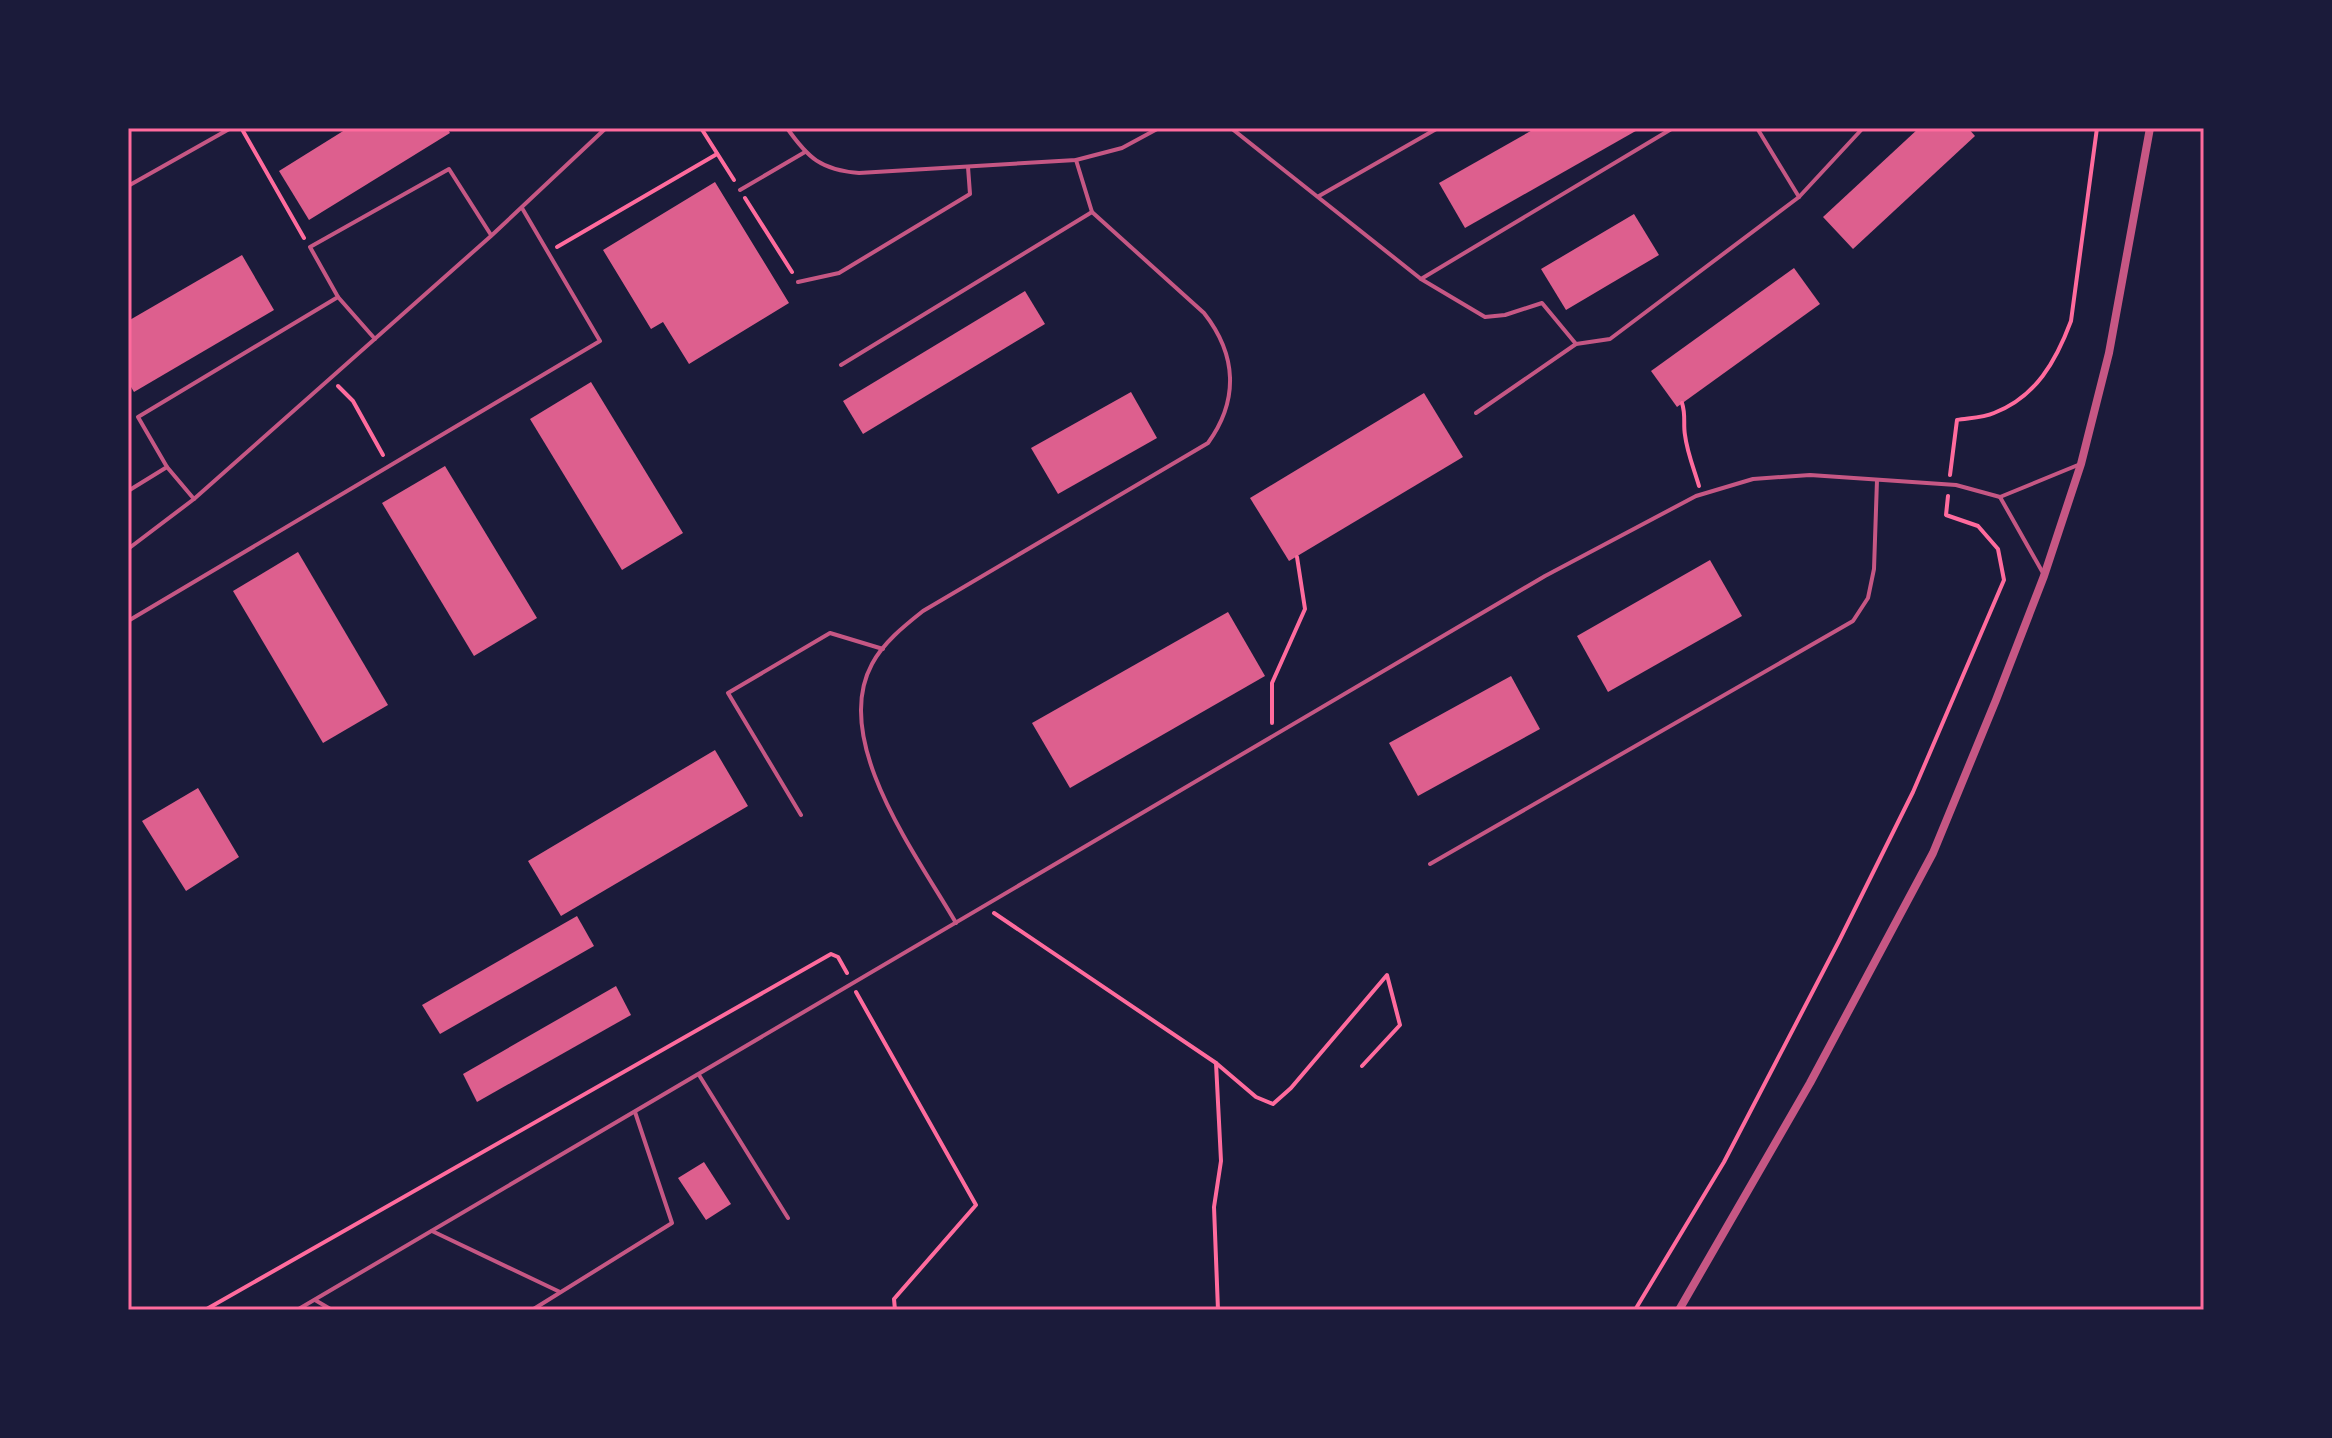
<svg xmlns="http://www.w3.org/2000/svg" width="2332" height="1438" font-family="'Fira Sans',sans-serif">
<style>
.building{fill:#dd5f8e}
.lines{fill:none;stroke-linecap:round;stroke-linejoin:round}
.path{stroke:#ff6b9d;stroke-width:4}
.service{stroke:#c65784;stroke-width:4}
.minor{stroke:#c65784;stroke-width:8}
.neatline{fill:none;stroke:#ff6b9d;stroke-width:3}
</style>
<rect width="100%" height="100%" fill="#1b1b3a"/>
<g class="building">
<polygon points="348,128 447,128 450,133 309,220 279,171"/>
<polygon points="1536,128 1641,128 1465,228 1439,183"/>
<polygon points="1919,128 1968,128 1975,136 1853,249 1823,217"/>
<polygon points="715,182 789,303 689,364 663,322 651,329 603,250"/>
<polygon points="1634,214 1659,255 1566,310 1541,269"/>
<polygon points="242,255 274,310 134,392 128,382 128,321"/>
<polygon points="1794,268 1820,304 1677,407 1651,371"/>
<polygon points="1025,291 1045,324 863,434 843,401"/>
<polygon points="591,382 683,533 622,570 530,419"/>
<polygon points="1131,392 1157,438 1058,494 1031,448"/>
<polygon points="1424,393 1463,457 1289,561 1250,498"/>
<polygon points="445,466 537,618 474,656 382,503"/>
<polygon points="298,552 388,705 323,743 233,591"/>
<polygon points="1710,560 1742,616 1608,692 1577,636"/>
<polygon points="1228,612 1265,676 1070,788 1032,723"/>
<polygon points="1511,676 1540,729 1418,796 1389,743"/>
<polygon points="715,750 748,806 561,916 528,861"/>
<polygon points="198,788 239,857 186,891 142,821"/>
<polygon points="577,916 594,946 440,1034 422,1005"/>
<polygon points="616,986 631,1015 477,1102 463,1074"/>
<polygon points="704,1162 731,1204 706,1220 678,1178"/>
</g>
<g class="lines">
<g class="path">
<polyline points="701,128 734,180"/>
<polyline points="243,131 304,238"/>
<polyline points="745,198 792,272"/>
<polyline points="557,247 717,154"/>
<polyline points="338,386 353,401 383,455"/>
<path d="M 1682,403 C 1686,415 1683,424 1685,435 C 1687,452 1694,469 1699,486"/>
<path d="M 1950,475 L 1957,420 C 1969,418 1983,418 1994,413 C 2036,397 2056,361 2071,321 L 2097,128"/>
<polyline points="1272,723 1272,683 1305,609 1297,557"/>
<polyline points="994,913 1216,1063 1256,1097 1273,1104 1291,1088 1387,975 1400,1025 1362,1066"/>
<polyline points="856,992 976,1205 894,1299 895,1310"/>
<polyline points="1216,1063 1221,1161 1214,1207 1218,1310"/>
<polyline points="205,1310 831,954 838,957 847,973"/>
<polyline points="1635,1310 1724,1162 1839,941 1913,792 2004,580 1998,549 1978,526 1946,515 1948,496"/>
</g>
<g class="service">
<path d="M 787,128 C 808,158 821,170 859,173 L 1076,160 L 1122,148 L 1159,128"/>
<polyline points="1231,128 1421,279 1673,128"/>
<polyline points="1757,128 1799,197"/>
<polyline points="128,186 231,128"/>
<polyline points="740,190 805,152"/>
<polyline points="1319,196 1438,128"/>
<polyline points="1421,279 1485,317 1505,315 1542,303 1576,344 1476,413"/>
<polyline points="798,282 839,273 970,194 968,167"/>
<polyline points="338,297 375,339"/>
<polyline points="1576,344 1610,339 1799,197 1863,128"/>
<polyline points="841,365 1092,212"/>
<polyline points="167,467 194,499"/>
<polyline points="128,491 167,467 138,417 338,297 310,247 449,169 491,235"/>
<polyline points="128,549 194,499 491,236 606,128"/>
<polyline points="2043,573 2000,497 2078,465"/>
<polyline points="128,621 600,341 522,208"/>
<polyline points="801,815 728,693 830,633 883,649"/>
<polyline points="1430,864 1853,621 1868,598 1874,569 1877,480"/>
<path d="M 956,923 C 918,857 830,741 872,664 C 883,643 904,626 923,611 L 1208,443 C 1239,400 1237,355 1204,313 L 1092,212 L 1076,160"/>
<polyline points="699,1075 788,1218"/>
<polyline points="432,1231 560,1292"/>
<polyline points="315,1300 332,1310"/>
<polyline points="297,1310 1545,576 1696,496 1753,479 1810,475 1956,485 2000,497"/>
<polyline points="532,1310 672,1223 635,1112"/>
</g>
<polyline class="minor" points="1679,1310 1810,1083 1933,853 1996,700 2044,576 2081,464 2109,353 2150,128"/>
</g>
<rect width="2332" height="1438" fill="none" stroke="#1b1b3a" stroke-width="260"/>
<rect x="130" y="130" width="2072" height="1178" class="neatline"/>
</svg>
